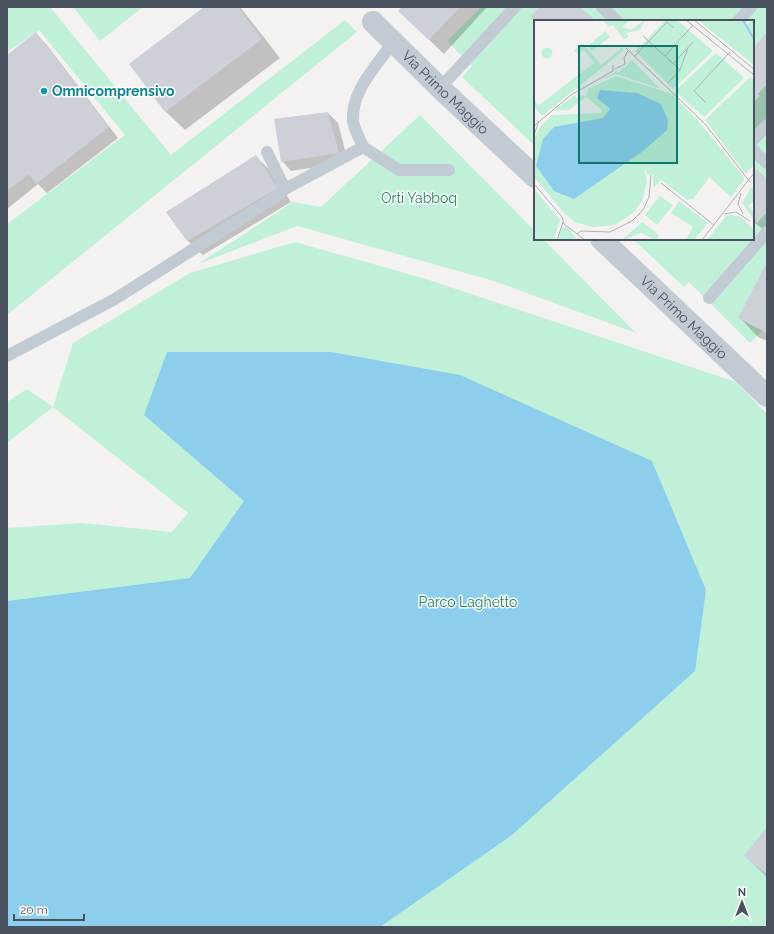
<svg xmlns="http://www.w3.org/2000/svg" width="774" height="934" font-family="Raleway,sans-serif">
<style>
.green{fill:#c1f0d8}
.water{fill:#8eceed}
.shadow{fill:#0003}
.building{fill:#cdd0d7}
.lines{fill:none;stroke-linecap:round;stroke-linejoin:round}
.service{stroke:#c2cad3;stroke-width:12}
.minor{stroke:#c2cad3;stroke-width:22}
.culture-dot{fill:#0f9aa8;stroke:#fff;stroke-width:1.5}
.labels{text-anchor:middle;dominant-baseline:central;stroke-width:3;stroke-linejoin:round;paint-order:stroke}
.culture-label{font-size:14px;font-weight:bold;fill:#0d838f;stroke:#fff;text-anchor:start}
.street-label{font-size:14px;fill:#49525f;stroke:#fff}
.park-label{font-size:14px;fill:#188259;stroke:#fff}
.inset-river{fill:none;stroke:#8eceed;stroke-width:2}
.inset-road{fill:none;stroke:#b0b2b7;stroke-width:1}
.view{fill:#0f766e;fill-opacity:0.15;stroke:#0f766e;stroke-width:2}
.inset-edge{fill:none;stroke:#49525f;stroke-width:2}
</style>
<rect width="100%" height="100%" fill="#f4f2f1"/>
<g class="green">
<polygon points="7,7 50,7 171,155 345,20 357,32 7,315 7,224 125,135 39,30 7,52"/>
<polygon points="73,7 143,7 100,41"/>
<polygon points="481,7 767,7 767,326 750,343 689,282 684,287 633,239 753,239 753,21 535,21 535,146 462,77 472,66 447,41"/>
<polygon points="420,115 535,231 535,239 543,239 636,333 494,281 297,226 198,264 293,202 321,207"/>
<polygon points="295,242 423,278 736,382 767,414 767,927 7,927 7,528 81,523 172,532 188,513 53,407 7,443 7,402 27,389 53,407 73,343 190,273"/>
</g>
<polygon class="water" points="167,352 331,352 460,375 652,461 706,590 695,671 512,835 380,927 7,927 7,601 190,578 244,501 144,415"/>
<g class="shadow">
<polygon points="205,7 240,7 280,58 185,130 166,112 130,64"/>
<polygon points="403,7 487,7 444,54 399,11"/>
<polygon points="36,34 46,44 118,138 47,193 38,184 7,209 7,56"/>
<polygon points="767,34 767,120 753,135 753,50"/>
<polygon points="328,113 338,123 348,162 291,171 282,161"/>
<polygon points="256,157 271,171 291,202 203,255 188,241 167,213"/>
<polygon points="753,168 767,180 767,233 753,221"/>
<polygon points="767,264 767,341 758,337 740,318"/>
<polygon points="767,829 767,877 745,856"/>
</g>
<g class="building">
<polygon points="204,7 238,7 262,39 165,112 129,64"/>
<polygon points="402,7 460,7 429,40 398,11"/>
<polygon points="539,7 580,7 596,21 534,21 530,17"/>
<polygon points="36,32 109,127 36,184 29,174 7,191 7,55"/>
<polygon points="767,32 767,84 758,94 760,96 753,103 753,48"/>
<polygon points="328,112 339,153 281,162 274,119"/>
<polygon points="256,155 278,188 187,241 166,212"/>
<polygon points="753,166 767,179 767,212 757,223 753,220"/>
<polygon points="767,262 767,333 738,318"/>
<polygon points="767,827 767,875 744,856"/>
</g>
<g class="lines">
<g class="service">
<polyline points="602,7 617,21"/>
<polyline points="738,21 751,7"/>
<polyline points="440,88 515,7"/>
<polyline points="753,140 767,125"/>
<polyline points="363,147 399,170 449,170"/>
<polyline points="753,150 767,163"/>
<path d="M 285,189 L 363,147 C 360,139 354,129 353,121 C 351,90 377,66 393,42"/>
<polyline points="709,298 767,232"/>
<polyline points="7,356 115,299 274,198 285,189 267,152"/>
</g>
<g class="minor">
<path id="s1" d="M 373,22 L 440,88 L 535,177"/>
<path id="s2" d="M 601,239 L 767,396"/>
</g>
</g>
<circle class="culture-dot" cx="44" cy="91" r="4"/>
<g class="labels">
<g class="culture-label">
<text x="52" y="91">Omnicomprensivo</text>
</g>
<g class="street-label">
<text stroke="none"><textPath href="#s1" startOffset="101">Via Primo Maggio</textPath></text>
<text stroke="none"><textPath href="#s2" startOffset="114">Via Primo Maggio</textPath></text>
</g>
<g class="park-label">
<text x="419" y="198">Orti Yabboq</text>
<text x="468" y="602">Parco Laghetto</text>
</g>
</g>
<g transform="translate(534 20)">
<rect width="220" height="220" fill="#f4f2f1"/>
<path d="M 69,0 L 96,0 L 88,7 L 97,10 L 111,0 L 106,10 L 92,13 L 95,17 L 90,19 L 79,5 L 75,7 ZM 132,0 L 143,0 L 179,31 L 139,69 L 101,31 ZM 164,0 L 213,0 L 213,4 L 220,0 L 220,45 ZM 72,11 L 76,17 L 58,31 L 54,26 L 60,21 L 61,23 L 60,20 ZM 49,24 L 67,45 L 88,28 L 90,30 L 8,96 L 0,87 L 0,80 L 5,85 L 60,43 L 50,30 L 43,34 L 40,30 ZM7.5 33a5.5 5.5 0 1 1 11 0a5.5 5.5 0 1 1-11 0ZM 182,33 L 210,58 L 170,97 L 141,71 ZM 98,40 L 125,68 L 82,54 L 70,59 L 82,51 L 85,52 ZM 82,56 L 138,74 L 166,103 L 209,156 L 210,160 L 197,177 L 174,156 L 175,158 L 159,179 L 153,180 L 122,156 L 127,161 L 119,168 L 119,154 L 114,155 L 110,147 L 113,162 L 108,181 L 100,192 L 81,205 L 58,207 L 41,202 L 31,194 L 0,157 L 0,118 L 7,106 L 18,95 L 67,93 L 68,90 L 52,77 L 35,90 L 20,91 L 41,75 L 43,78 L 48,75 L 52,77 L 54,69 ZM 216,57 L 220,60 L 220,144 L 212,154 L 171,100 ZM 217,167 L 220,170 L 220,181 L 214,186 L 220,192 L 220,200 L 208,183 ZM 0,169 L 26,200 L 20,220 L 0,220 ZM 126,176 L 139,185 L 123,205 L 111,195 ZM 145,181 L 174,203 L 160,220 L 152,220 L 159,207 L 137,193 ZM 197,195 L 207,197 L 220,210 L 220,220 L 173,220 L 192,196 ZM 108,202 L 125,215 L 122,220 L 107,213 L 88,220 ZM 32,206 L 44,220 L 24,220 L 27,209 Z" fill="#c1f0d8"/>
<path d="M 66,70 L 103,73 L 127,84 L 134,100 L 133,110 L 109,131 L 40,179 L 20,171 L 2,146 L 9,119 L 20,107 L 69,98 L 76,89 L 63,78 Z" fill="#8eceed"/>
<path class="inset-river" d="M 209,0 L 220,19"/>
<path class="inset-road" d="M 152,0 L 220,55M 160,0 L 220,49M 109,16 L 146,50 L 134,63M 92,28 L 171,104 L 216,162M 131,36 L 159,5M 100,37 L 133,2 L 140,8M 139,44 L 159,22M 81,49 L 91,44 L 90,38 L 94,31M 146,50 L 154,28M 171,82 L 160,71 L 196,32M 0,106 L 37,75 L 79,51 L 79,45M 0,115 L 5,101M 127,163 L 180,205M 0,164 L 28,197 L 30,204 L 51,220M 207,173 L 204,184 L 209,194M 190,194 L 202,192 L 216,201M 43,214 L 47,211 L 76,212 L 98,201 L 109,190 L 115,177 L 117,155M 23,220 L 29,202M 168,220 L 220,153"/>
<path class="view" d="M 45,26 L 143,26 L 143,143 L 45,143 Z"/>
<rect width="220" height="220" class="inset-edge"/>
</g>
<rect width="774" height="934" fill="none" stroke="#49525f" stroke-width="16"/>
<g transform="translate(742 902)" stroke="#ffffff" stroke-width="3" paint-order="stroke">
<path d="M0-3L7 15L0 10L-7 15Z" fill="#49525f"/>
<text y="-6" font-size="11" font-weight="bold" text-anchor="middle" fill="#49525f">N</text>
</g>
<path d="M14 914v6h70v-6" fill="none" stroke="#49525f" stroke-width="2"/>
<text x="20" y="914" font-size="12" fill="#49525f" stroke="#ffffff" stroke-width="3" paint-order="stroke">20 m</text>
</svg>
